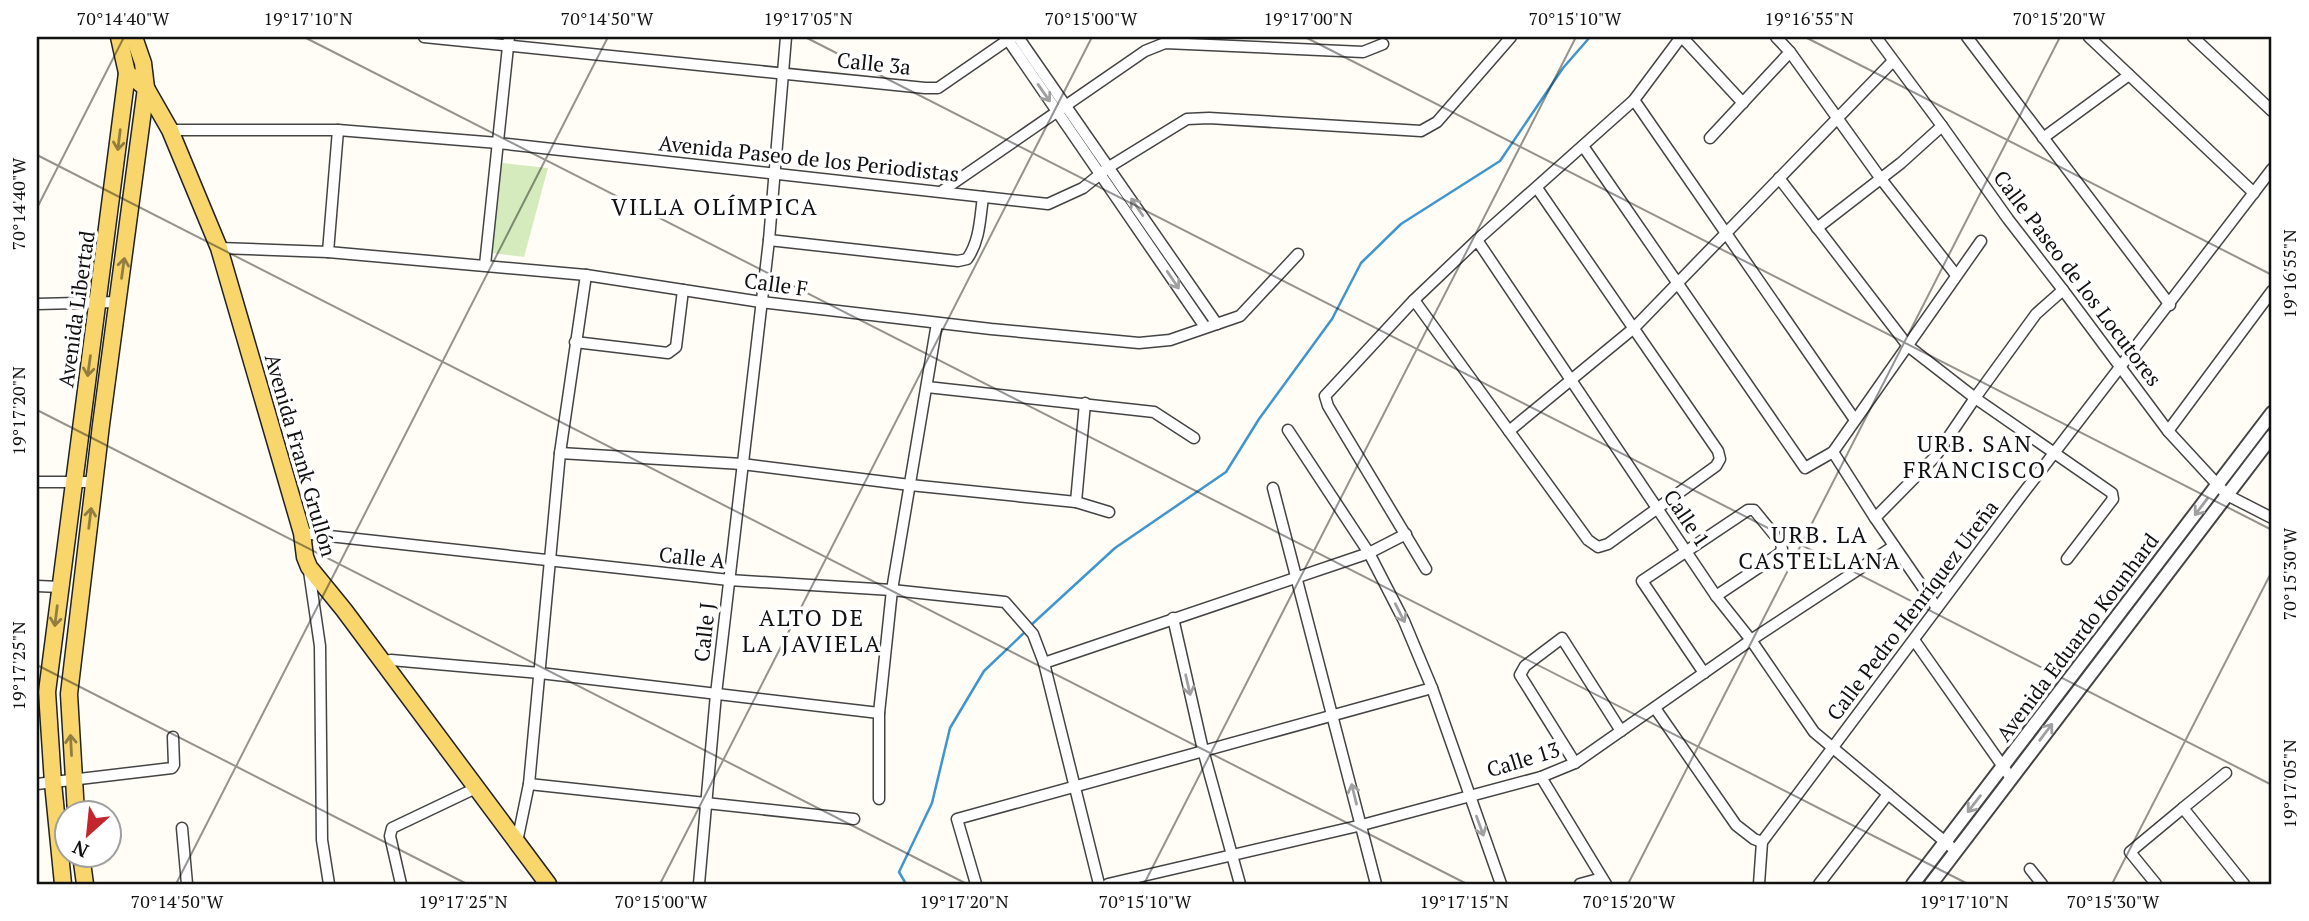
<svg xmlns="http://www.w3.org/2000/svg" width="2309" height="921" font-family="'PT Serif',serif">
<style>
.green{fill:#d5ebbd}
.lines{fill:none;stroke-linecap:round;stroke-linejoin:round}
.stream{stroke:#3f96cf;stroke-width:2.5}
.minor-casing{stroke:#444;stroke-width:13}
.tertiary-casing{stroke:#444;stroke-width:16}
.primary-casing{stroke:#222;stroke-width:19}
.minor{stroke:#fff;stroke-width:10}
.tertiary{stroke:#fff;stroke-width:12}
.primary{stroke:#f9d66b;stroke-width:16}
.oneway{stroke:#a0a0a0}
.oneway2{stroke:#917d42}
.ticks{fill:none;stroke:#111;stroke-width:2;stroke-opacity:0.45}
.labels{text-anchor:middle;dominant-baseline:central;stroke-width:7;stroke-linejoin:round;paint-order:stroke}
.street-label{font-size:21px;fill:#111;stroke:#fff}
.neighbourhood-label{font-size:23px;letter-spacing:2px;fill:#111;stroke:#fff}
.neatline{fill:none;stroke:#111;stroke-width:2.5}
.ticks-label{font-size:18px;text-anchor:middle;fill:#111}
</style>
<rect width="100%" height="100%" fill="#fffdf5"/>
<polygon class="green" points="502,163 548,168 524,257 492,253"/>
<g class="lines">
<g class="stream">
<polyline points="1030,626 1115,548 1226,472 1259,419 1332,319 1361,263 1401,224 1500,161 1563,68 1590,37"/>
<polyline points="906,884 899,872 932,803 950,728 984,671 1026,631"/>
</g>
<defs>
<g id="minor">
<polyline points="424,37 925,88 938,88 1012,37"/>
<polyline points="1006,37 1205,327"/>
<polyline points="1018,37 1217,324"/>
<polyline points="1682,37 1743,103"/>
<polyline points="1776,37 1790,52 1881,179 1956,275"/>
<polyline points="1876,37 1942,126 2008,219 2063,290 2168,431 2227,495 2272,518"/>
<polyline points="1967,37 2170,305"/>
<polyline points="2089,37 2254,193"/>
<polyline points="2193,37 2272,111"/>
<polyline points="1634,100 1855,420"/>
<polyline points="170,130 338,130 498,143 1048,204 1083,188 1109,167 1187,119 1209,118 1421,131 1437,122 1511,37"/>
<polyline points="1710,138 1790,52"/>
<polyline points="2043,138 2129,75"/>
<polyline points="1583,146 1805,468 1833,452 1981,241"/>
<polyline points="1779,178 1908,346 1975,398 2112,493 2113,499 2067,559"/>
<polyline points="942,191 1145,51 1165,43 1363,52 1383,44"/>
<polyline points="1817,228 1901,163 1942,126"/>
<path d="M 769,240 L 958,261 L 967,259 C 980,241 980,218 983,197"/>
<polyline points="1477,240 1634,100 1681,37"/>
<polyline points="219,248 328,252 586,275 761,302 991,329 1139,343 1170,340 1240,316 1298,254"/>
<polyline points="328,252 338,130"/>
<polyline points="485,265 509,37"/>
<polyline points="1414,300 1588,540 1598,547 1608,544 1716,466 1720,459 1718,451 1537,188"/>
<polyline points="37,304 118,302"/>
<polyline points="575,342 668,353 676,347 683,290"/>
<polyline points="927,387 1154,412 1194,438"/>
<polyline points="1288,430 1369,553 1404,621 1432,688 1501,884"/>
<polyline points="1509,431 1634,328 1893,61"/>
<polyline points="2168,431 2272,291"/>
<polyline points="1833,452 1875,518 1937,608"/>
<polyline points="560,453 742,464 910,485 1076,502 1109,512"/>
<polyline points="37,482 94,482"/>
<polyline points="1273,488 1376,884"/>
<polyline points="1076,502 1085,403"/>
<polyline points="1875,518 1935,457 1975,398 2036,314 2063,290"/>
<polyline points="302,533 729,580 892,590 1005,602 1033,634 1044,663 1099,884"/>
<polyline points="1426,569 1328,406 1325,396 1414,300 1477,240 1716,596 1751,640 1814,732 1956,851"/>
<polyline points="309,571 320,646 322,840 329,884"/>
<polyline points="37,586 60,587"/>
<polyline points="1173,618 1203,750 1240,884"/>
<polyline points="1914,640 2011,778"/>
<polyline points="382,662 391,660 540,673 879,713"/>
<polyline points="1044,663 1369,553 1406,534"/>
<polyline points="1704,673 1642,581 1748,510 1754,510 1781,543 1782,549 1779,554 1716,596"/>
<polyline points="1655,708 1736,825 1754,839 1762,842"/>
<polyline points="1575,763 1520,675 1525,666 1562,638 1621,731"/>
<polyline points="1541,777 1606,884"/>
<polyline points="37,784 172,768 174,765 173,737"/>
<polyline points="529,784 854,819"/>
<polyline points="879,799 879,713 892,590 937,323"/>
<polyline points="2183,808 2226,773"/>
<polyline points="182,828 187,884"/>
<polyline points="517,842 529,784 560,453 586,275"/>
<polyline points="2030,869 2042,884"/>
<polyline points="401,884 390,836 392,828 476,788"/>
<polyline points="699,884 716,694 769,240 786,37"/>
<polyline points="976,884 957,819 1432,688"/>
<polyline points="1108,884 1362,825 1541,777 1575,763 1751,640 1894,546"/>
<polyline points="1580,884 1602,878"/>
<polyline points="1759,884 1762,842 2018,500 2272,169"/>
<polyline points="1819,884 1888,794"/>
<polyline points="2156,884 2130,852 2183,808 2244,884"/>
</g>
<g id="tertiary">
<polyline points="1913,884 2272,413"/>
<polyline points="1931,884 2272,436"/>
</g>
<g id="primary">
<polyline points="127,73 146,88 170,130 219,248 302,533 305,557 309,567 344,610 548,884"/>
<polyline points="76,813 69,694 101,425 146,88 143,63 134,37"/>
<polyline points="81,855 85,884"/>
<polyline points="63,884 53,783 47,692 127,73 119,37"/>
</g>
</defs>
<use href="#minor" class="minor-casing"/>
<use href="#tertiary" class="tertiary-casing"/>
<use href="#primary" class="primary-casing"/>
<use href="#minor" class="minor"/>
<use href="#tertiary" class="tertiary"/>
<use href="#primary" class="primary"/>
</g>
<defs><path id="oneway-shaft" d="M-6 0H5M1.5-3L5.5 0L1.5 3" fill="none" stroke-width="1.6" stroke-linecap="round" stroke-linejoin="round" transform="scale(1.75)"/></defs>
<g class="oneway">
<use href="#oneway-shaft" transform="translate(1044 93) rotate(55)"/>
<use href="#oneway-shaft" transform="translate(1137 207) rotate(-124)"/>
<use href="#oneway-shaft" transform="translate(1173 280) rotate(56)"/>
<use href="#oneway-shaft" transform="translate(2201 507) rotate(127)"/>
<use href="#oneway-shaft" transform="translate(1400 613) rotate(63)"/>
<use href="#oneway-shaft" transform="translate(1188 685) rotate(77)"/>
<use href="#oneway-shaft" transform="translate(2046 732) rotate(-53)"/>
<use href="#oneway-shaft" transform="translate(1354 794) rotate(-104)"/>
<use href="#oneway-shaft" transform="translate(1974 804) rotate(128)"/>
<use href="#oneway-shaft" transform="translate(1480 826) rotate(70)"/>
</g>
<g class="oneway2">
<use href="#oneway-shaft" transform="translate(119 140) rotate(97)"/>
<use href="#oneway-shaft" transform="translate(123 268) rotate(-82)"/>
<use href="#oneway-shaft" transform="translate(89 366) rotate(98)"/>
<use href="#oneway-shaft" transform="translate(90 518) rotate(-83)"/>
<use href="#oneway-shaft" transform="translate(56 616) rotate(97)"/>
<use href="#oneway-shaft" transform="translate(71 745) rotate(-93)"/>
</g>
<path class="ticks" d="M 304,37 L 1968,884M 805,37 L 2272,785M 1305,37 L 2272,530M 1805,37 L 2272,275M 37,155 L 1467,884M 37,208 L 124,37M 37,410 L 967,884M 37,665 L 467,884M 176,884 L 608,37M 660,884 L 1092,37M 1144,884 L 1576,37M 1628,884 L 2060,37M 2112,884 L 2272,571"/>
<g class="labels">
<g class="street-label">
<text transform="translate(874 63) rotate(6)">Calle 3a</text>
<text transform="translate(809 158) rotate(6)">Avenida Paseo de los Periodistas</text>
<text transform="translate(2078 278) rotate(53)">Calle Paseo de los Locutores</text>
<text transform="translate(776 284) rotate(8)">Calle F</text>
<text transform="translate(76 309) rotate(-82)">Avenida Libertad</text>
<text transform="translate(301 455) rotate(74)">Avenida Frank Grullón</text>
<text transform="translate(1687 518) rotate(56)">Calle 1</text>
<text transform="translate(692 557) rotate(6)">Calle A</text>
<text transform="translate(1912 610) rotate(-53)">Calle Pedro Henríquez Ureña</text>
<text transform="translate(704 632) rotate(-84)">Calle J</text>
<text transform="translate(2077 637) rotate(-53)">Avenida Eduardo Kounhard</text>
<text transform="translate(1523 759) rotate(-17)">Calle 13</text>
</g>
<g class="neighbourhood-label">
<text x="715" y="206">VILLA OLÍMPICA</text>
<text x="1975" y="443">URB. SAN<tspan x="1975" dy="26">FRANCISCO</tspan></text>
<text x="1820" y="534">URB. LA<tspan x="1820" dy="26">CASTELLANA</tspan></text>
<text x="812" y="617">ALTO DE<tspan x="812" dy="26">LA JAVIELA</tspan></text>
</g>
</g>
<rect width="2309" height="921" fill="none" stroke="#ffffff" stroke-width="77"/>
<g transform="translate(88 834) rotate(207)"><circle r="33" fill="#ffffff" stroke="#a0a0a0" stroke-width="2"/>
<path d="M0-5L12 26L0 18L-12 26Z" fill="#c4262e"/>
<text y="-10" font-size="19" font-weight="bold" text-anchor="middle" fill="#111111">N</text>
</g>
<rect x="38" y="38" width="2232" height="845" class="neatline"/>
<g class="ticks-label">
<text x="123" y="25">70°14'40"W</text>
<text x="308" y="25">19°17'10"N</text>
<text x="607" y="25">70°14'50"W</text>
<text x="808" y="25">19°17'05"N</text>
<text x="1091" y="25">70°15'00"W</text>
<text x="1308" y="25">19°17'00"N</text>
<text x="1575" y="25">70°15'10"W</text>
<text x="1809" y="25">19°16'55"N</text>
<text x="2059" y="25">70°15'20"W</text>
<text transform="translate(19 204) rotate(-90)" y="6">70°14'40"W</text>
<text transform="translate(2290 274) rotate(-90)" y="6">19°16'55"N</text>
<text transform="translate(19 411) rotate(-90)" y="6">19°17'20"N</text>
<text transform="translate(2290 574) rotate(-90)" y="6">70°15'30"W</text>
<text transform="translate(19 666) rotate(-90)" y="6">19°17'25"N</text>
<text transform="translate(2290 784) rotate(-90)" y="6">19°17'05"N</text>
<text x="177" y="908">70°14'50"W</text>
<text x="463" y="908">19°17'25"N</text>
<text x="661" y="908">70°15'00"W</text>
<text x="964" y="908">19°17'20"N</text>
<text x="1145" y="908">70°15'10"W</text>
<text x="1464" y="908">19°17'15"N</text>
<text x="1629" y="908">70°15'20"W</text>
<text x="1964" y="908">19°17'10"N</text>
<text x="2113" y="908">70°15'30"W</text>
</g>
</svg>
